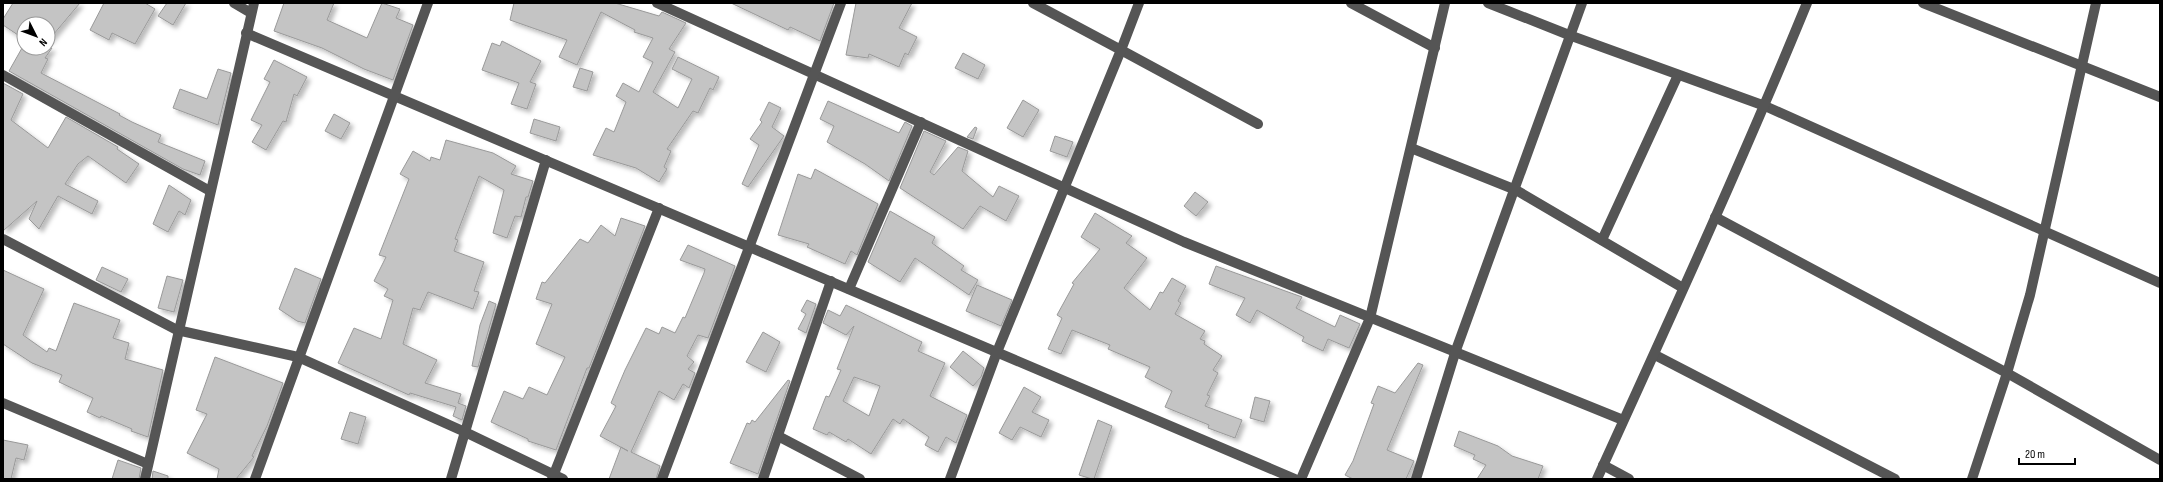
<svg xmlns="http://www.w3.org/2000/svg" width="2163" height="482" font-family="'Sofia Sans Condensed',sans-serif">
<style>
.building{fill:#c4c4c4;stroke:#999;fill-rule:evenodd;filter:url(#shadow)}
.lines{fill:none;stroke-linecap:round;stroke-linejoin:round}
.minor{stroke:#555;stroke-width:10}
</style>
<defs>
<filter id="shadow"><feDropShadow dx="3.5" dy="3.5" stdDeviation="2" flood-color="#0004"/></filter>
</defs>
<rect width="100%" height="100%" fill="#fff"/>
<g class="building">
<polygon points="13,3 80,3 48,41 48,24 24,24 24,39 3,25 3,19"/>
<polygon points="104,3 145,3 155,9 135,44 112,33 109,40 90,30"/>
<polygon points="167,3 186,3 173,25 158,16"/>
<polygon points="284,3 334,3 327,20 367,38 382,3 400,9 396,18 413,25 393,80 364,69 322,48 274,31"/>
<polygon points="514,3 615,3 659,16 662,12 686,23 669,49 675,52 653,92 678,108 692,79 672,69 678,57 719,77 713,90 710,88 698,113 693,111 667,149 671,151 664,167 667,169 659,182 636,168 593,155 606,128 614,132 626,102 616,96 623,83 639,92 653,62 643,57 653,38 634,32 635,30 601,12 577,65 559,57 567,40 510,20"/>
<polygon points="731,3 834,3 820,41 790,27 788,30"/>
<polygon points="856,3 912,3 899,28 917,37 908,55 905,53 899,67 869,54 868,58 846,55"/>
<polygon points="502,41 541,61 530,82 536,84 527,109 511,104 519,83 482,70 492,43 500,46"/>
<polygon points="22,48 52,48 45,58 48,59 41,73 120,114 119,115 132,122 161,135 158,142 205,161 200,175 183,169 9,71"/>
<polygon points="963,53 985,65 978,79 955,68"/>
<polygon points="274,60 307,77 297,96 294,94 286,122 283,121 266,150 252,142 262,125 251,120 270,82 264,79"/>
<polygon points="580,68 593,72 587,91 573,87"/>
<polygon points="218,69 231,73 218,125 173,108 180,89 207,99"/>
<polygon points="3,83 23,94 11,120 48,148 66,117 118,147 117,149 139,164 126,183 88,156 78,164 65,184 98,201 92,214 58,196 39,229 29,219 37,201 3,231"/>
<polygon points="1023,100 1039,110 1023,137 1007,128"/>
<polygon points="828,101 899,133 905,122 912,126 889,181 865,164 827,142 834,126 820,119"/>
<polygon points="769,102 781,108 772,127 784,136 748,187 742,184 759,145 750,139 762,122 760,120"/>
<polygon points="334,114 350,123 341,139 325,131"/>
<polygon points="534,119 560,127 556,141 530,133"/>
<polygon points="975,127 977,128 973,139 967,137"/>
<polygon points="924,131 946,141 930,172 934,175 958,147 968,151 962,171 993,197 999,186 1019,196 1006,221 980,206 963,229 900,188"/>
<polygon points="1055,136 1073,142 1067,157 1050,151"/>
<polygon points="446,140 493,153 516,166 511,174 533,181 528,197 526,197 521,217 515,216 507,238 493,233 504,190 479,176 455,239 458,240 454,251 484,262 474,291 479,292 473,309 428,292 420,310 413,308 403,344 437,360 425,383 461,394 458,403 466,406 462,420 453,416 456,407 410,393 409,395 338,363 354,328 381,339 393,300 384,296 388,289 374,281 386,257 379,255 409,179 400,174 413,151 430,161 431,157 440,160"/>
<polygon points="815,169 878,204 857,255 851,251 845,264 807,247 809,244 778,235 798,174 811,179"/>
<polygon points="169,185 191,200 185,215 179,211 168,232 153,224"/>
<polygon points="1195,192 1208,202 1196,216 1184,206"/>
<polygon points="890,211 935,237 932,243 964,266 961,270 978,280 969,295 915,258 900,282 868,262"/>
<polygon points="1095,213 1132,236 1126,243 1147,258 1124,288 1150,310 1160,292 1163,293 1172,278 1186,286 1178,301 1181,303 1175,314 1205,331 1200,339 1205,341 1204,344 1222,356 1213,370 1218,373 1207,395 1210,396 1205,406 1242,420 1235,438 1208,428 1209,425 1165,407 1172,391 1145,377 1150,367 1108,349 1110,345 1072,330 1061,354 1048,349 1062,318 1057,315 1074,284 1072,283 1100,249 1081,237"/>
<polygon points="621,218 645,226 589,368 587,368 556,450 528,441 528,439 491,422 504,391 523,399 529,387 547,395 565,357 536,344 552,304 536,299 542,282 545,283 580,239 588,243 601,225 615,236"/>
<polygon points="688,245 735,266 708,338 698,335 687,356 694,362 688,369 695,373 689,388 683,384 674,400 659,391 631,452 660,466 656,479 609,479 621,447 628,451 600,436 616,406 611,403 625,370 646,328 659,334 662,327 675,333 683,317 685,318 704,273 705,269 680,260"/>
<polygon points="1216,266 1302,297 1296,308 1335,327 1340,315 1360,324 1349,348 1328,339 1323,351 1302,341 1304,337 1257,310 1250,323 1236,315 1245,298 1209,284"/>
<polygon points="102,267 128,279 121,292 96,280"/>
<polygon points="295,268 321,279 305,323 297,321 279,309"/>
<polygon points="3,270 44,289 23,335 47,352 49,348 56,351 74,303 120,320 113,338 129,343 125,359 163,370 148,437 131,431 132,429 101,416 100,418 87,412 93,398 59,382 62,375 32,363 3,344"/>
<polygon points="167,276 183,280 174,312 158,308"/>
<polygon points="977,285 1012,300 1001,326 966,311"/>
<polygon points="807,300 816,304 806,333 798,329 806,314 801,311"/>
<polygon points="489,301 496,304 478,367 472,366 480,325"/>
<path d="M 846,305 L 922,342 L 918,351 L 945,363 L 930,396 L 967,415 L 956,443 L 946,437 L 938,452 L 925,445 L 929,437 L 903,419 L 900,424 L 893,419 L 871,454 L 848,439 L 846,442 L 829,432 L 827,435 L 813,429 L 826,396 L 829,397 L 841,370 L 837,369 L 854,326 L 846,335 L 823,323 L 828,310 L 840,316 ZM 854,377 L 880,386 L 869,416 L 843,401 Z"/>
<polygon points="763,332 780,342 766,372 746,362"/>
<polygon points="963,351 984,368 981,377 973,386 950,367"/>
<polygon points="215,357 283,383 267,426 252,456 254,457 236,479 217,479 219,469 187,453 207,414 196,410"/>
<polygon points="1418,363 1423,365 1387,450 1414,461 1406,479 1353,479 1345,475 1353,461 1374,404 1371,403 1378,386 1395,393"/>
<polygon points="788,380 790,381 758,474 730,463 747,423 750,424 752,420 755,422"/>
<polygon points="1024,387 1041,397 1032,412 1049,420 1041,437 1020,427 1012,440 999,433"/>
<polygon points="1255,397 1270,401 1264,422 1250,418"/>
<polygon points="350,412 366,417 358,444 341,439"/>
<polygon points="1098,420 1112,426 1094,479 1092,479 1079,475"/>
<polygon points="1459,431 1498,446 1512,456 1543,466 1538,479 1477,479 1486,465 1473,459 1475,455 1454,446"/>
<polygon points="3,440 28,445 24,460 16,458 11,479 3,479"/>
<polygon points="118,460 141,468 139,479 112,479"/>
<polygon points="153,471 168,476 168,479 152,479"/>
</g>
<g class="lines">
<g class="minor">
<polyline points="234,3 251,13"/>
<polyline points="657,3 1184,242 1623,420"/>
<polyline points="1139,3 1121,50 1258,124"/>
<polyline points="1351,3 1435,48"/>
<polyline points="1488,3 1569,35 1765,106 2160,283"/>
<polyline points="1923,3 2160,97"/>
<polyline points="246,33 1295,479"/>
<polyline points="3,75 210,191"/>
<polyline points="1411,148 1516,190 1683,288"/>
<polyline points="1715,217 2007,373 2160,460"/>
<polyline points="3,239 177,330 298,357 465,432 563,479"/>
<polyline points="1602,240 1678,75"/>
<polyline points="849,289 921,122"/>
<polyline points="1655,355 1895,479"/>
<polyline points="3,403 148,464"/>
<polyline points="778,436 860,479"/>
<polyline points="1603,465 1629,479"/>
<polyline points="145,479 254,3"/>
<polyline points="255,479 428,3"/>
<polyline points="451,479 546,160"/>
<polyline points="552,479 659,208"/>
<polyline points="662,479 841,3"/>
<polyline points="763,479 831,281"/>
<polyline points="950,479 997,352 1121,50 1033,3"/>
<polyline points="1301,479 1370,318 1445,3"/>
<polyline points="1416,479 1456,350 1582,3"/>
<path d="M 1597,479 C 1669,321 1741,164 1807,3"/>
<polyline points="1972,479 2007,373 2030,295 2096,3"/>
</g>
</g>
<rect width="2163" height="482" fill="none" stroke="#000000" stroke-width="8"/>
<g transform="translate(36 36) rotate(132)"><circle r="19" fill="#ffffff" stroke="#999999"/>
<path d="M0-3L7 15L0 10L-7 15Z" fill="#000000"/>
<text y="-6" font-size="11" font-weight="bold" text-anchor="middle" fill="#000000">N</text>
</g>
<path d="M2019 458v6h56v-6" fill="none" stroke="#000000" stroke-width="2"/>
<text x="2025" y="458" font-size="12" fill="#000000" stroke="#ffffff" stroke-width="3" paint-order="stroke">20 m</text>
</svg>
